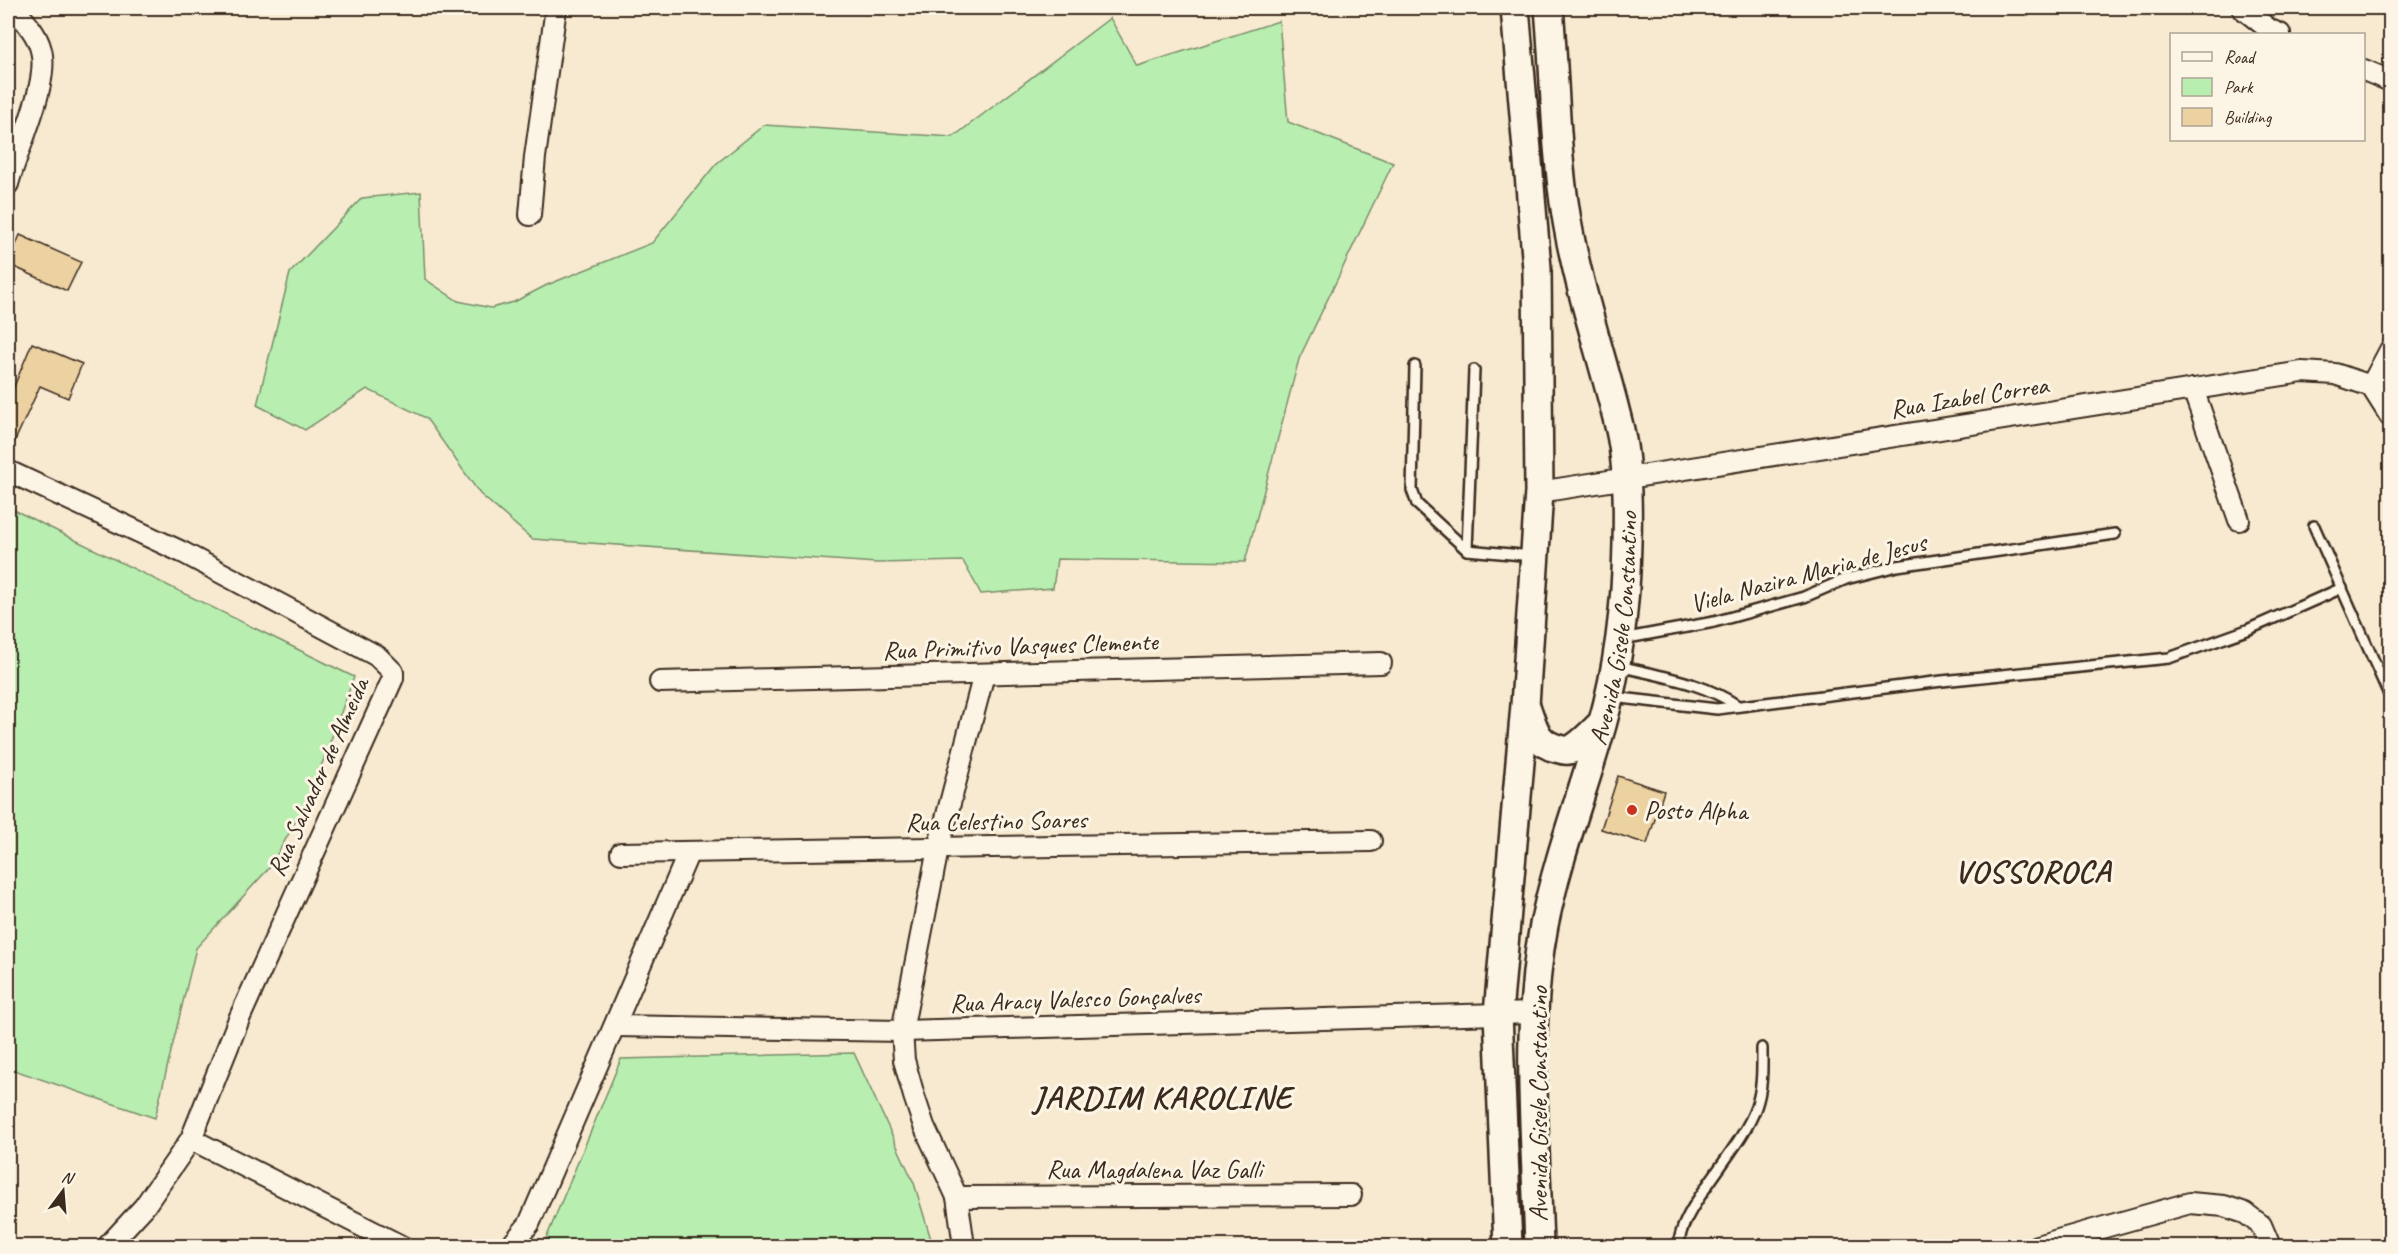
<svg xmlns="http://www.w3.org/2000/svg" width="2398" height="1254" font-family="Caveat,sans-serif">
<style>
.green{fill:#b8efb1;stroke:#7a8c68;stroke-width:1.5}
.building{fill:#ecd1a1;stroke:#3b2a1e;stroke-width:1.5}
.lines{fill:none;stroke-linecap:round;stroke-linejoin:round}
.lane-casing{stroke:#3b2a1e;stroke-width:14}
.street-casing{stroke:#3b2a1e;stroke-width:24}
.secondary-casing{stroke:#3b2a1e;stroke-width:32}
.lane{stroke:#fcf5e5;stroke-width:9}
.street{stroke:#fcf5e5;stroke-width:20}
.secondary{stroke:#fcf5e5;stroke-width:27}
.poi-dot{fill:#c8321e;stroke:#fcf5e5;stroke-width:2}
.labels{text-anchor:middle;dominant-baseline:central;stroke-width:6;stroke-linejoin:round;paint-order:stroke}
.street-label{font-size:26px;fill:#3b2a1e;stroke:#fcf5e5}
.poi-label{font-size:26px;fill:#3b2a1e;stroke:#fcf5e5;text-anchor:start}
.district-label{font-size:32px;font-weight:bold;letter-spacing:1.5px;fill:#3b2a1e;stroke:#fcf5e5}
</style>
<rect width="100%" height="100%" fill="#f7ead1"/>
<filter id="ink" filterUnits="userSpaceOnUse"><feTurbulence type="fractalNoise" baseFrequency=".0167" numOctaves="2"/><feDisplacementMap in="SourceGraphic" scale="12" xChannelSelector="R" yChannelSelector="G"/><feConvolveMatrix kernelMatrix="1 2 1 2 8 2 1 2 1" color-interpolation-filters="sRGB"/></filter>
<g filter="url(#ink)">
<g class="green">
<polygon points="1110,18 1137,66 1279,21 1288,122 1393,163 1299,359 1245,562 1057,559 1053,588 981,594 963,561 877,563 532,539 480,494 426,418 367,389 305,430 257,405 290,273 362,198 421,192 425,279 458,301 491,308 514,302 547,285 652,243 716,164 764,125 953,137"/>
<polygon points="8,507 354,677 311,794 270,867 196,948 155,1118 8,1068"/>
<polygon points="854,1053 914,1183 933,1246 543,1246 621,1059"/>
</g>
<g class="building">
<polygon points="20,235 81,262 67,291 8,264"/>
<polygon points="32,343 82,364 68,398 40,386 8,456 8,401"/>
<polygon points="1618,776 1664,791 1647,844 1601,829"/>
</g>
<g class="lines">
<defs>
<g id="lane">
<polyline points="1415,366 1412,490 1417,504 1467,550 1533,556"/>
<polyline points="2314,526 2390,697"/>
<polyline points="1467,550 1474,370"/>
<polyline points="1622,639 1714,622 1804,597 1846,579 1897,566 2115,534"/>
<path d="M 1619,666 C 1659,676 1703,682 1738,706"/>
<polyline points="1612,697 1717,709 1942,681 2169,658 2247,630 2342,588"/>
<path d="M 1679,1246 C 1678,1210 1742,1149 1756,1107 C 1763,1087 1762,1068 1762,1048"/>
</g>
<g id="street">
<polyline points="2242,8 2270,30 2280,34"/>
<polyline points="2364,70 2390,81"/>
<path d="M 8,184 C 17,149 50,83 41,50 C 37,33 24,20 13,8"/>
<polyline points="530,215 535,157 556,8"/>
<polyline points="2371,386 2390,350"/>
<polyline points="2193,389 2239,520"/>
<polyline points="8,471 184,553 377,656 393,672 393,678 239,1019 191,1139 144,1207 108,1246"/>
<polyline points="1539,492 2302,372 2335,374 2371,386 2390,416"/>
<polyline points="660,682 1381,663"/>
<polyline points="621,853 1371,841"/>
<polyline points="616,1026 902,1031 1535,1013"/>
<polyline points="191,1139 401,1246"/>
<polyline points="957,1197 1351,1195"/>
<polyline points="511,1246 529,1224 689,852"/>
<polyline points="964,1246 957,1197 924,1126 914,1096 904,1060 902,1031 938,849 984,674"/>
<polyline points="2037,1246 2190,1203 2224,1206 2245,1213 2261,1225 2270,1246"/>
</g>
<g id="secondary">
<path d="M 1527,709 C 1533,726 1536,743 1556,748 C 1563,750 1567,752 1574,748 C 1584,742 1594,731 1602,723"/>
<polyline points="1508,1246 1498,1014 1525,705 1539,492 1537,268 1515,8"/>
<path id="s1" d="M 1539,1246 C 1536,1142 1524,1028 1544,925 C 1558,856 1583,792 1602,725 C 1618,668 1626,602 1627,543 C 1628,507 1628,465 1620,430 C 1603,358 1578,289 1566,215 C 1555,147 1555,76 1549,8"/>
</g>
</defs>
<use href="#lane" class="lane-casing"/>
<use href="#street" class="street-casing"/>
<use href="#secondary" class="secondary-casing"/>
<use href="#lane" class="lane"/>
<use href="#street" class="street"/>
<use href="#secondary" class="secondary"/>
</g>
</g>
<circle class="poi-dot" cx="1632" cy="810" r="6"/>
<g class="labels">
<g class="street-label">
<text transform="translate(1969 397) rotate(-9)">Rua Izabel Correa</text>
<text transform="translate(1808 573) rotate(-15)">Viela Nazira Maria de Jesus</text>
<text stroke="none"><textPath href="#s1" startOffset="628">Avenida Gisele Constantino</textPath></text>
<text transform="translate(1020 646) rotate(-2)">Rua Primitivo Vasques Clemente</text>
<text transform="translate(318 777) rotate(-66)">Rua Salvador de Almeida</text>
<text transform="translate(996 821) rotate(-1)">Rua Celestino Soares</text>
<text transform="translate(1075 999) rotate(-2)">Rua Aracy Valesco Gonçalves</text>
<text transform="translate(1538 1104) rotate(-90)">Avenida Gisele Constantino</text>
<text x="1154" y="1169">Rua Magdalena Vaz Galli</text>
</g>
<g class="poi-label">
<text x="1644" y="810">Posto Alpha</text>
</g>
<g class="district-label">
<text x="2033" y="871">VOSSOROCA</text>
<text x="1163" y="1097">JARDIM KAROLINE</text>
</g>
</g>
<rect width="2398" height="1254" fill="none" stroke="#fcf5e5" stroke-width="30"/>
<rect x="15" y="15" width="2368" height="1224" fill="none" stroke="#3b2a1e" stroke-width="2" filter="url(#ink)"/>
<rect x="2170" y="33" width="195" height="108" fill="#fcf5e5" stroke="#afa495" stroke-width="1.5"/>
<rect x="2182" y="52" width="30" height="9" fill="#fcf5e5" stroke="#afa495" stroke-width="1.5"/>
<text x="2224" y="63" font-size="18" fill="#3b2a1e">Road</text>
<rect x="2182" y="78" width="30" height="18" fill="#b8efb1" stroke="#afa495" stroke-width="1.5"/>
<text x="2224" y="93" font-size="18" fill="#3b2a1e">Park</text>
<rect x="2182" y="108" width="30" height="18" fill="#ecd1a1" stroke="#afa495" stroke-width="1.5"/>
<text x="2224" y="123" font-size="18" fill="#3b2a1e">Building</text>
<g transform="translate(63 1191) rotate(16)" stroke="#fcf5e5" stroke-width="4.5" paint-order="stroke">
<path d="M0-4.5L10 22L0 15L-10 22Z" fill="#3b2a1e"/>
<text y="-9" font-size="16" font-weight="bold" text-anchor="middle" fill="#3b2a1e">N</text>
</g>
</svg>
